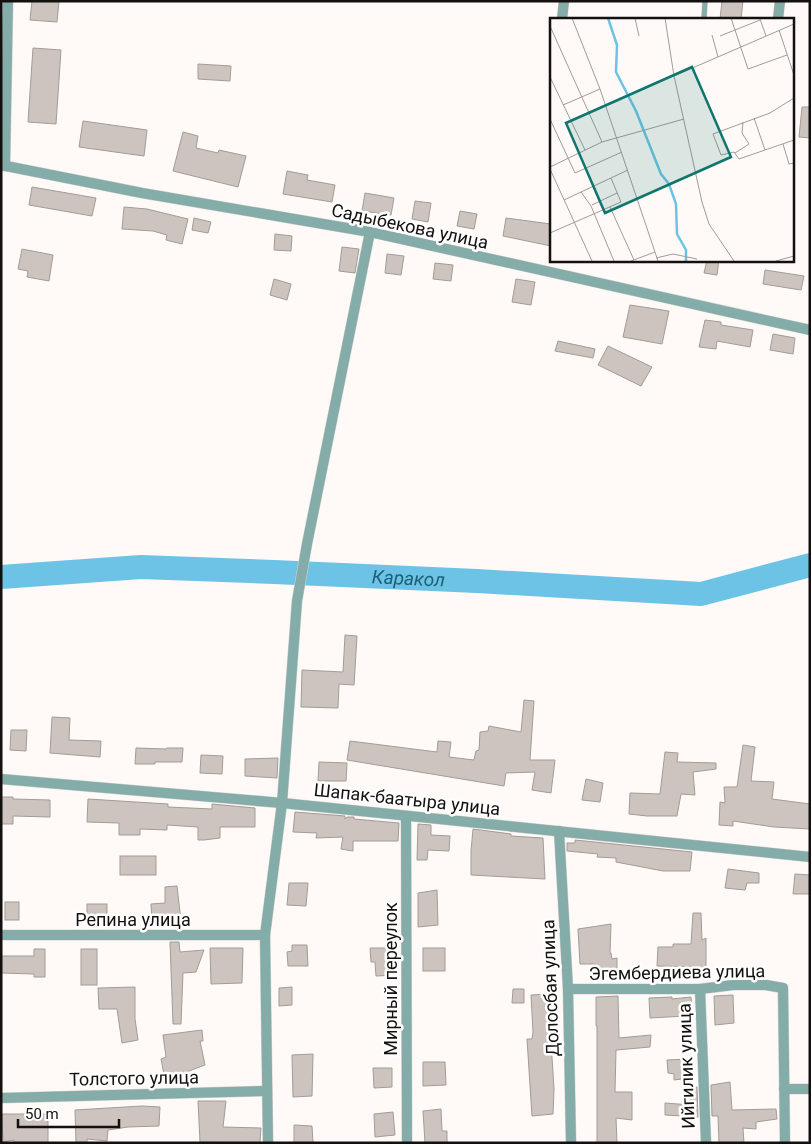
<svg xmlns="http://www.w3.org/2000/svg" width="811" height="1144" font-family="Roboto,sans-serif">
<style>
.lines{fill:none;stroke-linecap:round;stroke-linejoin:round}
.river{stroke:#6dc3e5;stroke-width:24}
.building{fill:#cdc4bf;stroke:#a39b96}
.lane-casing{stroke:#d9d4d2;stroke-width:6}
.street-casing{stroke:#d9d4d2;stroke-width:11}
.lane{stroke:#84aca8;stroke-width:5}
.street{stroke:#84aca8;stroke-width:10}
.labels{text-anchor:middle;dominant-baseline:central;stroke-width:5;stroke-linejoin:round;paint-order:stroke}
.street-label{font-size:18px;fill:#13100f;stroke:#fff}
.water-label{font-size:19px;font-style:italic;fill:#1c6077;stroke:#fff}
.inset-river{fill:none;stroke:#6dc3e5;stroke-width:2.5}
.inset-road{fill:none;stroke:#a19c9a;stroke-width:1}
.view{fill:#0f766e;fill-opacity:0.15;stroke:#0f766e;stroke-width:2.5}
.inset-edge{fill:none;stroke:#13100f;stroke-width:2.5}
</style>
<rect width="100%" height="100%" fill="#fff9f7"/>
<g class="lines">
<path class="river" id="s1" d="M 1,577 L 141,567 L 274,572 L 477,581 L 701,594 L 810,565"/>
</g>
<g class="building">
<polygon points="32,1 59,1 57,22 30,20"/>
<polygon points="722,1 743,1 741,19 720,19"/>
<polygon points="33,48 61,50 56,124 28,122"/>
<polygon points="198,64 231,66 230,81 198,79"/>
<polygon points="802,107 810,107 810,138 799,137"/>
<polygon points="83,121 147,130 144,156 79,147"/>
<polygon points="183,132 198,136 196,148 218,153 219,150 246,156 238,187 173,171"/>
<polygon points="287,171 308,175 307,180 335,185 332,202 283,194"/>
<polygon points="32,187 96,198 92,216 29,205"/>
<polygon points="365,193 394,198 391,215 362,211"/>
<polygon points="415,201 431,203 428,222 412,219"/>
<polygon points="124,207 147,209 188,219 182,244 166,240 167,235 153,231 122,229"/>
<polygon points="460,211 477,214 474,229 457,226"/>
<polygon points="194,218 211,222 208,233 192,230"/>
<polygon points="506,218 551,224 551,246 503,236"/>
<polygon points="275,234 292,236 291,251 274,250"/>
<polygon points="342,247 359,249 355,273 339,271"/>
<polygon points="22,249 53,255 49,281 27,277 28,271 18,269"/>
<polygon points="387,254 404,256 401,275 385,273"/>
<polygon points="707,260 719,260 717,275 704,273"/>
<polygon points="435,263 453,265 451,281 433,279"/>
<polygon points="765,270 804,276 801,290 763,284"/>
<polygon points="274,279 291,284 287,300 270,295"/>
<polygon points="516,279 535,282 531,305 512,302"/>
<polygon points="630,305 669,311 662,344 623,337"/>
<polygon points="705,320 721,322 721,325 753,330 750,347 717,341 716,349 699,347"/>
<polygon points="773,334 795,338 793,354 770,350"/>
<polygon points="558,341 595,349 593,358 555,351"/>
<polygon points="608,346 652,367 641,386 598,365"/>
<polygon points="345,635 357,636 354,685 339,684 338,708 301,707 302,670 343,672"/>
<polygon points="524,700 534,701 530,760 555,760 551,793 532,790 535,772 506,773 504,786 347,760 350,741 437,752 438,741 451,742 449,757 474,760 476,751 479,750 480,732 488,731 489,726 521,732"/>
<polygon points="52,717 70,718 69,740 101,741 100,757 50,753"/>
<polygon points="11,730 27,730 26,751 10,750"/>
<polygon points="743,745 755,747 751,781 774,782 772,799 810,804 810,829 774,827 733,821 733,826 719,825 720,802 725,803 724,787 737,787"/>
<polygon points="136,748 166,749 167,748 183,748 182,762 155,762 155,764 135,764"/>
<polygon points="665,752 678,753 677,762 716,763 716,769 693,772 695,795 681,794 677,816 647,816 629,814 630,793 660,794"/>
<polygon points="201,755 223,756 222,774 200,773"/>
<polygon points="278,758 277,778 245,776 245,759"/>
<polygon points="319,762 347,763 346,781 318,781"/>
<polygon points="586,779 603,783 600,802 582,800"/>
<polygon points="1,797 13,797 13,799 50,800 50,817 13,816 13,824 1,824"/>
<polygon points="88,799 168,804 168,807 212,809 212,804 255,808 255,827 220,827 220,838 204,840 198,840 198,827 167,825 167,830 140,829 140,835 119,835 119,823 87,822"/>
<polygon points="295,812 345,816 345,819 347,817 354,817 354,819 399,823 398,841 353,841 353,851 341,849 343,837 316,838 317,833 293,832"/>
<polygon points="418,824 431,825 431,835 450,836 449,851 428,850 427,860 417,860"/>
<polygon points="473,829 511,834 511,836 543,838 545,879 471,875 471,851"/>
<polygon points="575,840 692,852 690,871 663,871 616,862 616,858 597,857 598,854 567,851 567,843 575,843"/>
<rect x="120" y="856" width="36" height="19"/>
<polygon points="728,869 759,873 759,883 747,883 745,890 725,888"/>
<polygon points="795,874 810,875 810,894 793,894"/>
<polygon points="289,883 308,883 306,906 287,905"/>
<polygon points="177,886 181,921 152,923 151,904 165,903 165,887"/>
<polygon points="437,890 438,925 418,927 418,893"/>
<rect x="5" y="902" width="14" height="18"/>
<rect x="87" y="904" width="20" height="20"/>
<polygon points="693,913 701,913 702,940 706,938 706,980 696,967 657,966 658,947 673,947 673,944 691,944"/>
<polygon points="611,924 610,953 611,953 612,959 617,958 617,972 595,971 595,964 580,964 578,929"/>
<polygon points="170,942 179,942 180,952 204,950 196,972 183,973 181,1024 173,1024"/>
<polygon points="292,945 307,945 308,966 288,966 287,952 292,951"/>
<polygon points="210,948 243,948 242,983 211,984"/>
<polygon points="370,948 394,948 396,975 376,976 375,962 371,962"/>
<rect x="423" y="948" width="22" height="23"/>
<polygon points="34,949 45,949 45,977 34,977 34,974 1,973 1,956 34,956"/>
<rect x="81" y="949" width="16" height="36"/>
<polygon points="135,987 135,1019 138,1040 122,1043 117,1009 99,1009 98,988"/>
<polygon points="292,987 292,1005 279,1006 279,988"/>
<polygon points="513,989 524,989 524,1003 512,1003"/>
<polygon points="548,994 554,1089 553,1114 532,1116 527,1039 532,1039 533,1032 531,995"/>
<polygon points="733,995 734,1023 715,1025 714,996"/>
<polygon points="618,996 619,1038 651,1035 650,1047 616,1050 615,1092 632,1092 632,1120 616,1118 617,1143 597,1143 597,1026 596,1026 596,997"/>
<polygon points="672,997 672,999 691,997 692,1010 686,1010 685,1016 650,1018 649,998"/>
<polygon points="202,1030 203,1041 200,1041 205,1065 165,1080 161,1059 166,1057 163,1035"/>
<polygon points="313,1054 312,1096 293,1097 292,1055"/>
<polygon points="688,1059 690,1078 674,1080 674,1074 668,1073 667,1060"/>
<polygon points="423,1062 445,1062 446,1085 423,1086"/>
<polygon points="373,1068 392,1068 392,1087 374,1088"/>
<polygon points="730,1082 732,1110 776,1109 777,1119 756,1122 756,1129 743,1128 744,1143 719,1143 718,1116 712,1116 711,1085"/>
<polygon points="690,1087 697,1087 698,1117 665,1115 665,1103 691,1105"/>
<polygon points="198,1101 226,1101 223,1127 261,1128 260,1143 200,1142"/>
<polygon points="142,1106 160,1107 159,1126 128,1127 108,1130 107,1141 87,1139 87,1143 76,1143 75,1110"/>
<polygon points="441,1109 442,1131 447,1131 447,1143 425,1143 423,1111"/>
<polygon points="393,1112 395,1135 375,1137 374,1114"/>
<polygon points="2,1114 48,1114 48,1143 14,1143 14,1140 3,1142"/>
<polygon points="294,1125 312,1126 313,1143 294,1143"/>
</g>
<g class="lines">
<defs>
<polyline id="lane" points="704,19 705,1"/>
<g id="street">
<polyline points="562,19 564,1"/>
<polyline points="778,19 780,1"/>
<polyline points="1,165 142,193 370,232 810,330"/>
<polyline points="5,166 8,1"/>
<polyline points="1,779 282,803 810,857"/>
<polyline points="406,816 407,1143"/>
<polyline points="559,831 568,989 571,1143"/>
<polyline points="1,935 265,935"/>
<polyline points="568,989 700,989 733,985 766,985 783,988 785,1143"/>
<polyline points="700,989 706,1143"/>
<polyline points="784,1089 810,1089"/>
<polyline points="1,1098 267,1091"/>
<polyline points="268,1143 265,935 282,803 297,601 307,544 370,232"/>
</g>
</defs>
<use href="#lane" class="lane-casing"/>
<use href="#street" class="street-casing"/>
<use href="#lane" class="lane"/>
<use href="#street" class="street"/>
</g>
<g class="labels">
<g class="street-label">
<text transform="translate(410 226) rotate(12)">Садыбекова улица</text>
<text transform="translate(407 799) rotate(6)">Шапак-баатыра улица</text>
<text x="133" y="919">Репина улица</text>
<text transform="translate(677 972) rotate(-1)">Эгембердиева улица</text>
<text transform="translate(390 979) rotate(-90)">Мирный переулок</text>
<text transform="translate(550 988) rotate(-92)">Долосбая улица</text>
<text transform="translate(686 1066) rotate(-92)">Ийгилик улица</text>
<text transform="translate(134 1078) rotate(-1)">Толстого улица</text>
</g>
<g class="water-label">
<text stroke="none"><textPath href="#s1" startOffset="408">Каракол</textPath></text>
</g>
</g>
<g transform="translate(550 18)">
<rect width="244" height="244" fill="#fff9f7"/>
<path class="inset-river" d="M 58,0 L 67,27 L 66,54 L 86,93 L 111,156 L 119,166 L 126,186 L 127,216 L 136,232 L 136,243"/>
<path class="inset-road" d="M 22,0 L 50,71 L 108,243M 85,0 L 89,18M 115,0 L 124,58 L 152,184 L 159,206 L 184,243M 181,0 L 198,51 L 237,37M 210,1 L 216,18M 0,8 L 52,124M 229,12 L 244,57M 162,17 L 168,39M 170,18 L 210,2M 124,58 L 244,6M 0,59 L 35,132M 244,80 L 220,95 L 163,116 L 171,137 L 184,134 L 189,141 L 244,122M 13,87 L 50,71M 204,100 L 215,132M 0,101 L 25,155 L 72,134M 233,126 L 239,146 L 244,145M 185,135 L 199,126 L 192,115 L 193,104M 0,149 L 52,124 L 134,101M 0,151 L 42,243M 31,174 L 41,188 L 64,243M 14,182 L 78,152M 42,187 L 67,175M 60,189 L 84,242M 0,215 L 71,184 L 61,160M 106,240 L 123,236 L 147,241M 81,243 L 105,234M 226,243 L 244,238"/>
<path class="view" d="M 142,49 L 181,139 L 55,195 L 16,105 Z"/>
<rect width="244" height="244" class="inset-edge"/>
</g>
<rect width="811" height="1144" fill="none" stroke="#13100f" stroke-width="5"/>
<path d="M18 1119v8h101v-8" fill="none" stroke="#13100f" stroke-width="2.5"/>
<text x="25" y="1119" font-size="15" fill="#13100f" stroke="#ffffff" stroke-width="4" paint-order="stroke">50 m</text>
</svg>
